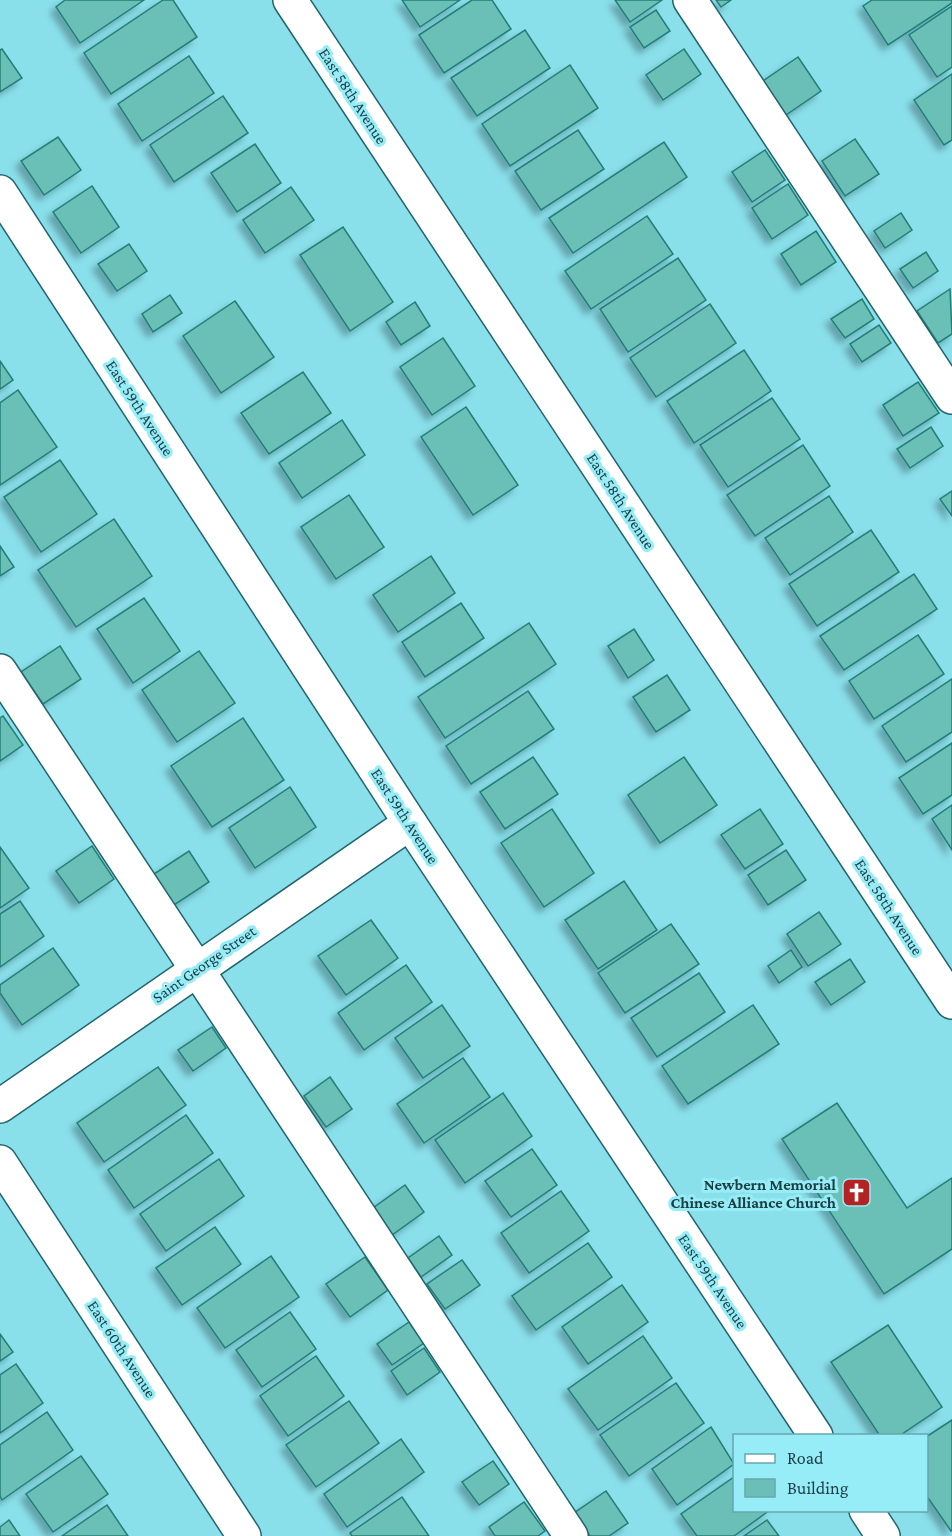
<svg xmlns="http://www.w3.org/2000/svg" width="952" height="1536" font-family="'Crimson Pro',serif">
<style>
.building{fill:#6abfb6;stroke:#247f77;stroke-width:1.5;filter:url(#shadow)}
.lines{fill:none;stroke-linecap:round;stroke-linejoin:round}
.minor-casing{stroke:#21656d;stroke-width:36}
.minor{stroke:#fff;stroke-width:33}
.labels{text-anchor:middle;dominant-baseline:central;stroke-width:6;stroke-linejoin:round;paint-order:stroke}
.street-label{font-size:16px;fill:#1b3f43;stroke:#96ecf7}
.poi-label{font-size:16px;font-weight:bold;fill:#1b3f43;stroke:#96ecf7;text-anchor:end}
</style>
<defs>
<filter id="shadow"><feDropShadow dx="-5.5" dy="5.5" stdDeviation="3" flood-color="#0004"/></filter>
</defs>
<rect width="100%" height="100%" fill="#89dfea"/>
<g class="building">
<polygon points="65,0 144,0 80,43 56,7"/>
<polygon points="163,0 173,0 197,37 111,94 84,53"/>
<polygon points="402,0 460,0 420,27"/>
<polygon points="472,0 492,0 511,29 444,73 419,35"/>
<polygon points="615,0 662,0 630,22"/>
<polygon points="716,0 731,0 721,7"/>
<polygon points="872,0 952,0 952,3 888,45 863,6"/>
<polygon points="952,6 952,67 937,77 909,35"/>
<polygon points="656,10 670,31 644,48 630,27"/>
<polygon points="525,30 550,68 477,116 451,78"/>
<polygon points="2,49 22,78 0,92 0,50"/>
<polygon points="684,49 701,74 663,100 646,75"/>
<polygon points="189,56 214,93 142,141 118,104"/>
<polygon points="798,57 821,91 786,115 763,81"/>
<polygon points="570,65 598,108 510,166 482,124"/>
<polygon points="952,74 952,140 944,145 914,100"/>
<polygon points="223,96 248,133 174,182 150,145"/>
<polygon points="578,130 604,169 541,210 515,171"/>
<polygon points="58,137 81,170 44,195 21,161"/>
<polygon points="855,139 879,174 845,196 822,161"/>
<polygon points="664,142 687,177 573,253 549,218"/>
<polygon points="255,144 281,183 237,212 211,173"/>
<polygon points="765,150 785,180 752,202 732,172"/>
<polygon points="788,184 808,215 772,239 752,208"/>
<polygon points="92,186 119,227 81,253 53,212"/>
<polygon points="291,187 314,220 265,253 243,220"/>
<polygon points="901,213 912,230 885,248 874,231"/>
<polygon points="647,216 673,254 591,309 565,271"/>
<polygon points="343,227 393,302 350,331 300,255"/>
<polygon points="816,231 836,262 801,285 781,254"/>
<polygon points="129,244 147,271 117,291 98,264"/>
<polygon points="926,252 938,271 913,288 900,269"/>
<polygon points="678,258 706,300 628,352 600,309"/>
<polygon points="950,289 952,334 938,343 917,311"/>
<polygon points="170,295 182,313 153,332 142,314"/>
<polygon points="862,299 874,319 845,338 831,319"/>
<polygon points="235,301 274,357 221,393 183,336"/>
<polygon points="415,302 430,326 401,345 386,322"/>
<polygon points="710,304 736,343 656,397 630,358"/>
<polygon points="879,325 891,343 862,362 850,344"/>
<polygon points="443,338 475,386 432,415 400,367"/>
<polygon points="744,350 771,391 694,443 667,401"/>
<polygon points="0,361 13,380 0,389"/>
<polygon points="303,372 331,413 269,454 241,413"/>
<polygon points="918,382 939,413 903,436 883,405"/>
<polygon points="18,390 57,447 0,485 0,403"/>
<polygon points="772,398 800,439 728,487 700,445"/>
<polygon points="466,407 518,485 473,515 421,437"/>
<polygon points="342,420 365,455 302,498 279,463"/>
<polygon points="931,427 943,446 910,468 897,449"/>
<polygon points="803,445 830,486 755,536 727,495"/>
<polygon points="60,460 97,514 41,552 4,497"/>
<polygon points="952,491 952,516 940,499"/>
<polygon points="349,495 384,547 336,579 301,527"/>
<polygon points="829,496 853,532 790,575 765,538"/>
<polygon points="114,519 152,576 76,627 38,570"/>
<polygon points="871,530 899,572 817,626 789,584"/>
<polygon points="0,546 14,567 0,576"/>
<polygon points="431,556 455,593 398,632 373,595"/>
<polygon points="914,574 937,609 844,670 820,636"/>
<polygon points="144,598 180,651 133,683 97,629"/>
<polygon points="461,603 484,638 425,677 402,642"/>
<polygon points="529,623 556,664 445,738 418,697"/>
<polygon points="634,629 654,660 628,678 608,646"/>
<polygon points="918,635 944,674 874,719 849,681"/>
<polygon points="60,646 81,679 43,704 21,672"/>
<polygon points="199,651 235,703 177,742 142,690"/>
<polygon points="667,675 690,710 656,732 633,697"/>
<polygon points="952,679 952,732 906,762 882,726"/>
<polygon points="528,691 554,729 471,784 446,746"/>
<polygon points="3,716 23,745 0,761 0,718"/>
<polygon points="243,718 284,780 212,827 171,766"/>
<polygon points="952,743 952,795 923,814 899,778"/>
<polygon points="533,757 558,794 505,829 480,792"/>
<polygon points="684,757 717,805 660,843 628,795"/>
<polygon points="290,787 316,827 255,868 229,828"/>
<polygon points="952,805 952,850 932,819"/>
<polygon points="552,809 594,873 544,907 501,843"/>
<polygon points="760,809 783,844 745,869 721,835"/>
<polygon points="92,846 114,879 79,903 56,871"/>
<polygon points="0,847 29,888 0,908"/>
<polygon points="786,850 806,880 768,905 748,875"/>
<polygon points="189,851 209,882 171,907 151,876"/>
<polygon points="624,881 657,930 598,969 565,920"/>
<polygon points="20,901 44,936 0,967 0,914"/>
<polygon points="819,912 841,944 808,966 787,934"/>
<polygon points="371,920 398,958 346,995 318,956"/>
<polygon points="671,924 699,964 625,1013 598,973"/>
<polygon points="53,948 79,985 22,1025 0,993 0,985"/>
<polygon points="791,950 802,967 779,983 768,966"/>
<polygon points="850,959 865,982 831,1005 815,982"/>
<polygon points="406,965 432,1002 364,1050 338,1013"/>
<polygon points="699,973 725,1012 657,1057 631,1018"/>
<polygon points="442,1005 470,1046 423,1078 395,1038"/>
<polygon points="753,1005 779,1044 688,1104 662,1066"/>
<polygon points="212,1027 226,1048 193,1071 178,1050"/>
<polygon points="463,1058 490,1097 424,1143 397,1104"/>
<polygon points="158,1067 186,1105 104,1162 77,1123"/>
<polygon points="330,1077 352,1109 326,1127 304,1096"/>
<polygon points="503,1093 532,1136 465,1183 435,1140"/>
<polygon points="837,1103 907,1208 952,1178 952,1249 884,1294 782,1139"/>
<polygon points="186,1115 213,1153 134,1208 108,1170"/>
<polygon points="532,1149 557,1185 511,1217 485,1181"/>
<polygon points="219,1159 244,1196 166,1251 140,1214"/>
<polygon points="405,1185 424,1212 392,1235 373,1208"/>
<polygon points="561,1191 589,1231 529,1273 501,1233"/>
<polygon points="215,1227 241,1264 182,1305 156,1268"/>
<polygon points="439,1236 452,1255 421,1277 408,1258"/>
<polygon points="588,1243 612,1277 536,1330 512,1296"/>
<polygon points="271,1256 299,1297 225,1348 197,1308"/>
<polygon points="365,1257 388,1290 350,1317 326,1284"/>
<polygon points="462,1260 480,1285 445,1309 427,1284"/>
<polygon points="622,1285 648,1322 588,1364 562,1327"/>
<polygon points="290,1312 316,1349 262,1387 236,1350"/>
<polygon points="409,1322 424,1343 392,1365 377,1344"/>
<polygon points="888,1325 942,1407 899,1436 880,1436 831,1362"/>
<polygon points="0,1334 13,1352 0,1361"/>
<polygon points="643,1336 672,1378 598,1430 568,1389"/>
<polygon points="424,1348 440,1372 407,1395 391,1371"/>
<polygon points="316,1356 344,1396 288,1436 260,1396"/>
<polygon points="16,1364 43,1403 0,1433 0,1375"/>
<polygon points="676,1383 704,1423 629,1476 600,1435"/>
<polygon points="349,1401 379,1443 316,1487 286,1445"/>
<polygon points="47,1412 73,1450 2,1500 0,1496 0,1445"/>
<polygon points="952,1420 952,1530 951,1531 926,1495 926,1437"/>
<polygon points="711,1427 734,1464 677,1505 652,1469"/>
<polygon points="401,1439 424,1472 347,1527 324,1494"/>
<polygon points="81,1456 108,1494 53,1532 26,1494"/>
<polygon points="493,1461 509,1484 479,1505 462,1482"/>
<polygon points="734,1477 734,1510 770,1510 734,1536 697,1536 681,1514"/>
<polygon points="606,1491 628,1523 609,1536 590,1536 574,1513"/>
<polygon points="402,1497 429,1536 352,1536 350,1533"/>
<polygon points="524,1502 545,1531 538,1536 495,1536 489,1527"/>
<polygon points="107,1505 128,1536 62,1536"/>
<polygon points="9,1520 20,1536 0,1536 0,1527"/>
<polygon points="767,1520 779,1536 744,1536"/>
</g>
<g class="lines">
<defs>
<g id="minor">
<polyline points="290,0 952,1002"/>
<polyline points="690,0 952,397"/>
<polyline points="0,192 410,823 816,1436"/>
<polyline points="0,671 571,1536"/>
<polyline points="0,1106 410,823"/>
<polyline points="0,1162 244,1536"/>
<polyline points="866,1510 883,1536"/>
</g>
</defs>
<use href="#minor" class="minor-casing"/>
<use href="#minor" class="minor"/>
</g>
<defs>
<symbol id="church-square" viewBox="-11 -11 22 22"><rect x="-9" y="-9" width="18" height="18" rx="4" fill="#b42324" stroke="#96ecf7"/><path d="M-1.2-6h2.4v3.5h3.3v2.4h-3.3V6h-2.4V-.1h-3.3v-2.4h3.3Z" fill="#fff"/></symbol>
</defs>
<g fill-rule="evenodd">
<use href="#church-square" x="840" y="1176" width="33" height="33"/>
</g>
<g class="labels">
<g class="street-label">
<text transform="translate(353 96) rotate(57)">East 58th Avenue</text>
<text transform="translate(140 408) rotate(57)">East 59th Avenue</text>
<text transform="translate(621 501) rotate(57)">East 58th Avenue</text>
<text transform="translate(405 816) rotate(57)">East 59th Avenue</text>
<text transform="translate(889 907) rotate(57)">East 58th Avenue</text>
<text transform="translate(204 964) rotate(-35)">Saint George Street</text>
<text transform="translate(713 1281) rotate(56)">East 59th Avenue</text>
<text transform="translate(122 1349) rotate(57)">East 60th Avenue</text>
</g>
<g class="poi-label">
<text x="836" y="1184">Newbern Memorial<tspan x="836" dy="18">Chinese Alliance Church</tspan></text>
</g>
</g>
<rect x="733" y="1434" width="195" height="78" fill="#96ecf7" stroke="#65a7af" stroke-width="1.5"/>
<rect x="745" y="1454" width="30" height="9" fill="#ffffff" stroke="#65a7af" stroke-width="1.5"/>
<text x="787" y="1464" font-size="18" fill="#1b3f43">Road</text>
<rect x="745" y="1479" width="30" height="18" fill="#6abfb6" stroke="#65a7af" stroke-width="1.5"/>
<text x="787" y="1494" font-size="18" fill="#1b3f43">Building</text>
</svg>
